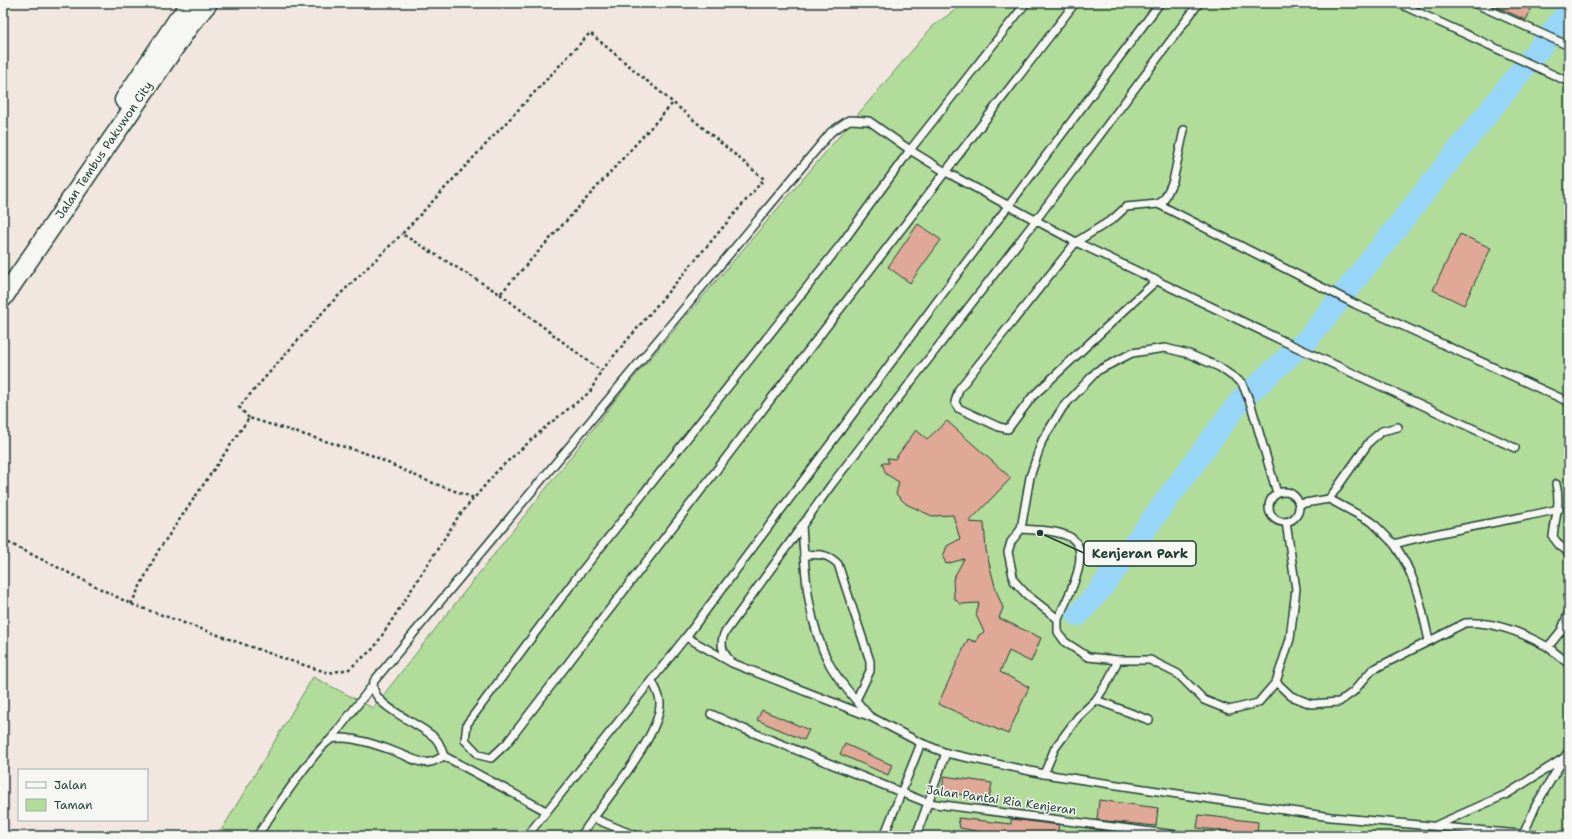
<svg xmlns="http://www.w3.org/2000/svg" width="1572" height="839" font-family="'Shantell Sans',sans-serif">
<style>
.green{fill:#b2dc99;stroke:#688c66}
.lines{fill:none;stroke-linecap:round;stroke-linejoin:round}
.river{stroke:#98d6f9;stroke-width:23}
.building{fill:#dfa897;stroke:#1f3d34}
.service-casing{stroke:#1f3d34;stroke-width:10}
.tertiary-casing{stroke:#1f3d34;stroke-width:21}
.path{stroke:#1f3d34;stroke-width:2.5;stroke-dasharray:3 3;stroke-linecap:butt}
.service{stroke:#f6f6f2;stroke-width:7}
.tertiary{stroke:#f6f6f2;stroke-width:18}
.labels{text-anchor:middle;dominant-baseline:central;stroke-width:3;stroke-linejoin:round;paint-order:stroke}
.street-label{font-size:12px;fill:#1f3d34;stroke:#f6f6f2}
.leader{fill:none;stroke:#1f3d34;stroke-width:1.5}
.callout-dot{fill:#1f3d34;stroke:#f6f6f2;stroke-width:1.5}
.callout{fill:#f6f6f2;stroke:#1f3d34;stroke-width:1.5}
.callout-label{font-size:13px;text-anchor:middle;font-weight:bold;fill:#1f3d34}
</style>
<rect width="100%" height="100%" fill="#f1e6e0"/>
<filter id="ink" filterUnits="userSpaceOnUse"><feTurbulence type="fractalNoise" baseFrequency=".025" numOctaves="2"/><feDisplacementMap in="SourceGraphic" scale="8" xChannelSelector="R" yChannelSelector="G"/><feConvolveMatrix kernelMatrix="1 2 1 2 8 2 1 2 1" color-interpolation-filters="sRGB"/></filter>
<g filter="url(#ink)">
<polygon class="green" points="965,3 1569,3 1569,836 218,836 313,677 373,708 625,388 933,26"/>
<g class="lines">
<polyline class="river" points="1078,615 1100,590 1240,401 1308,339 1569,11"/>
</g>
<g class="building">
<polygon points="1488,3 1534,3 1526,20"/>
<polygon points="918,224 941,240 910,283 888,267"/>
<polygon points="1460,234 1491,248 1464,305 1433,290"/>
<polygon points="947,421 1011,478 969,522 984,523 986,550 990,567 996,590 1003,608 999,618 1041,638 1031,662 1009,651 1000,672 1029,687 1008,734 938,704 968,639 976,642 979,635 984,632 976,615 979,603 960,604 954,598 953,579 964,559 946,564 943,557 947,546 960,539 953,515 932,516 906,504 896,494 899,482 886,474 882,463 889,463 887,458 895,459 916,430 927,439"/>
<polygon points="762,710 809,730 804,740 757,720"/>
<polygon points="845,744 892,765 888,775 840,754"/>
<polygon points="944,776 992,783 989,798 942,792"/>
<polygon points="1099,800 1158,808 1156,826 1097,820"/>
<polygon points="1199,815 1258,822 1257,834 1197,828"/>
<polygon points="958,818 1011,824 1011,819 1059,825 1057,836 1021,836 996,833 996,835 960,828"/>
<polygon points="1096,830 1145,836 1095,836"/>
</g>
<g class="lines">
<defs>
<g id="service">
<path d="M 1026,3 L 910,150 L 842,243 L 574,581 L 467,724 L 465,740 L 479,755 L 491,758 L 507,743 C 698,497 884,248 1075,3"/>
<polyline points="1398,3 1569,82"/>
<polyline points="1474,3 1569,46"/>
<polyline points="1158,204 1355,304 1569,402"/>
<polyline points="1157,280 1032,397 1008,429 999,427 958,408 955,402 959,389 1076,242 1113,219 1126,207 1158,204 1164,200 1173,181 1184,130"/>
<path d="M 1556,484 C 1561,505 1555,517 1553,537 L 1560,546 L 1569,552"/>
<circle cx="1284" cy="507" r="15"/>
<polyline points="1329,499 1370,441 1382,431 1398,427"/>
<path d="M 1299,504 L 1329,499 L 1372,522 L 1394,544 C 1449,529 1504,522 1559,509"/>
<path d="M 802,525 C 805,573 807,622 830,665 C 840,683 856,700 869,716"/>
<path d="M 1021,529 C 1036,530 1056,530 1070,537 C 1095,551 1066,600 1058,619"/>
<path d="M 1394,544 C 1416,575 1421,605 1429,641"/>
<path d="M 804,555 C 818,554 827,553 838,564 L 870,661 L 870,671 L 856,700"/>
<polyline points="1569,612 1561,631 1548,647 1569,664"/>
<polyline points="686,637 732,663 871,717 921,743 946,753 1044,774 1331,817 1541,836"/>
<path d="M 729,659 C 722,652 720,644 724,634 L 832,484 L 1036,220 L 1199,3"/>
<polyline points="1118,660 1088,657 1065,642 1058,632 1058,619 1027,595 1014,581 1008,552 1011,542 1021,529 1030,477 1042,441 1063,407 1097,371 1132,353 1165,348 1189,354 1219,367 1242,383 1251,405 1277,493"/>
<polyline points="1276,682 1290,639 1296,589 1286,522"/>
<polyline points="1096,700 1149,720"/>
<polyline points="711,714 744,729 928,803 1184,836"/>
<polyline points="331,739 372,686"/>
<path d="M 1044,774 L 1055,748 L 1078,717 L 1096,700 L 1109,680 L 1118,660 L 1150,660 L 1178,674 L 1204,700 L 1229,710 L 1258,703 L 1276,682 L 1291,696 L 1311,704 L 1339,702 L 1353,692 L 1372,670 L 1465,623 C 1493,621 1523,633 1548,647"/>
<path d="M 546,811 L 444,756 C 442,751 440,743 436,739 C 423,724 366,705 374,681 L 831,132 L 849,120 L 869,121 L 910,150 L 944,171 L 1076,242 L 1281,340 L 1515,448"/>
<polyline points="593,818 636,836"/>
<polyline points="1437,825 1507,794 1564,758"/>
<polyline points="1524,833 1536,805 1569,750"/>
<path d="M 257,836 C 268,820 318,744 332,739 C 349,734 387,748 403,755 C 411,758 421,764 430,762 C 434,762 440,758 444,756"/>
<polyline points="527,836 686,637 1160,3"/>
<path d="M 581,836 C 600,806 661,736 660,703 C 660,695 655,687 652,681"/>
<polyline points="884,836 921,743"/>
<polyline points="916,836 946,753"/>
</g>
<g id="tertiary">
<polyline points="124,100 178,19 193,3"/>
<polyline points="3,298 190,25 208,3"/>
</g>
</defs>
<use href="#service" class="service-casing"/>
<use href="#tertiary" class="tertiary-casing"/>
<g class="path">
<polyline points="500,294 601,371"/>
<polyline points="249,418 239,407 330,304 402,234"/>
<polyline points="3,540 131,604 288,660 329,673 349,669 374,648 458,517 498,470 549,424 590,392 601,371 764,179 590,33 402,234 500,294 673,103"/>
<polyline points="131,604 158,551 249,418 371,455 425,480 474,498"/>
</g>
<use href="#service" class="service"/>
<use href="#tertiary" class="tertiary"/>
</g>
</g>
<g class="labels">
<g class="street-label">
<text transform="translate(104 150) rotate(-56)">Jalan Tembus Pakuwon City</text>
<text transform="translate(1001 800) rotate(8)">Jalan Pantai Ria Kenjeran</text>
</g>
</g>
<path class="leader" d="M1040 533L1084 553"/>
<circle class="callout-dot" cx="1040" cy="533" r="4"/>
<rect class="callout" x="1084" y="541" width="112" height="25" rx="4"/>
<g class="callout-label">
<text x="1140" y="558">Kenjeran Park</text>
</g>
<rect width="1572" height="839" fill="none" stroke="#f6f6f2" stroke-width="16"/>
<rect x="8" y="8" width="1556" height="823" fill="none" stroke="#1f3d34" stroke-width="1.5" filter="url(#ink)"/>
<rect x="18" y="769" width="130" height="52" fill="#f6f6f2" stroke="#a0aca6"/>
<rect x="26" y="782" width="20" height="6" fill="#f6f6f2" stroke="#a0aca6"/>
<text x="54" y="789" font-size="12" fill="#1f3d34">Jalan</text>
<rect x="26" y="799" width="20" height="12" fill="#b2dc99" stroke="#a0aca6"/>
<text x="54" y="809" font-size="12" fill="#1f3d34">Taman</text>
</svg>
